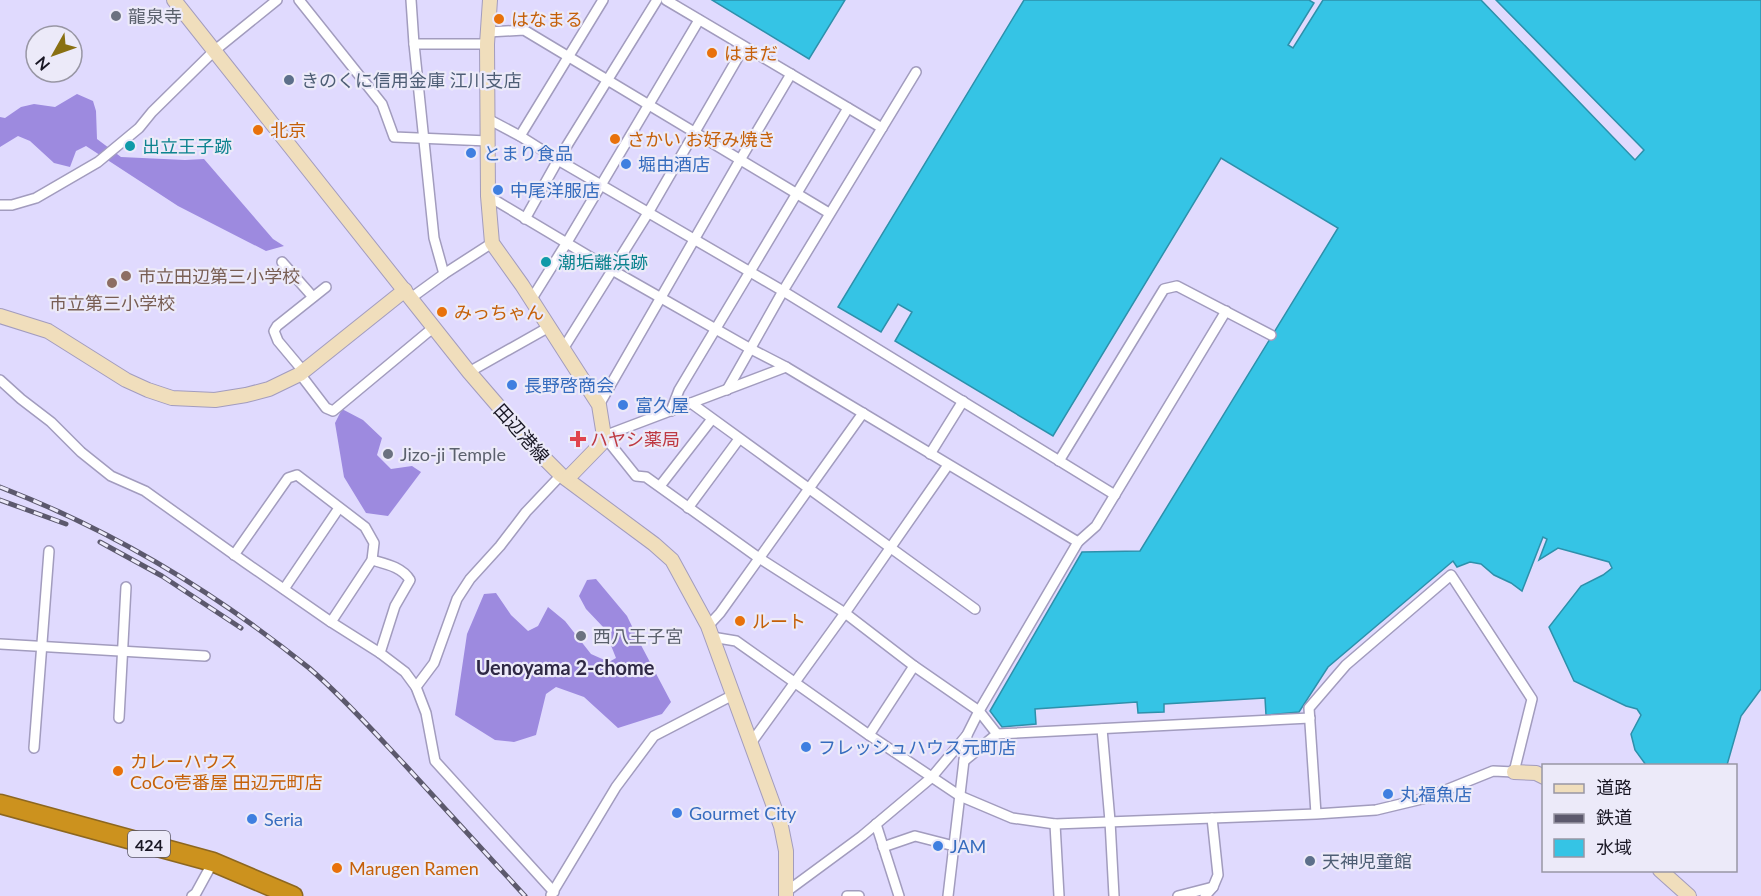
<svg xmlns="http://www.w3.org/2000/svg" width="1761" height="896" font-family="Lato,'Noto Sans JP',sans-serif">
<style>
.forest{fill:#9d8adf}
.water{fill:#35c4e5;stroke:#2d90ab;stroke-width:1.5}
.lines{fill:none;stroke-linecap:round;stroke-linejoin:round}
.street-casing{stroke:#a29cbe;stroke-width:12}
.secondary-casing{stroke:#a29cbe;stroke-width:16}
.highway-casing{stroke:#8d6720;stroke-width:21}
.street{stroke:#fff;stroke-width:9}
.secondary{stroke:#f0debc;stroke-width:14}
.highway{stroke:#cc921e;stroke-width:18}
.rail-casing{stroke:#5c596d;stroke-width:5}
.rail{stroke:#eceaf9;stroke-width:3;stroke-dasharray:9;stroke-linecap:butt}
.worship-dot{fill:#6b7280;stroke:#eceaf9;stroke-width:2}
.food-dot{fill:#e8710a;stroke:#eceaf9;stroke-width:2}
.service-dot{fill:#5c6f8a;stroke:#eceaf9;stroke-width:2}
.culture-dot{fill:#0f9aa8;stroke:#eceaf9;stroke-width:2}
.shop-dot{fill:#3f7fe0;stroke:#eceaf9;stroke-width:2}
.education-dot{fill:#8d6e63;stroke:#eceaf9;stroke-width:2}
.health-dot{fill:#e0444e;stroke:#eceaf9;stroke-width:2}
.labels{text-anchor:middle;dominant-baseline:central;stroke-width:4.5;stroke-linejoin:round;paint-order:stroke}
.shield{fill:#eceaf9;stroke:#585664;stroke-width:1.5}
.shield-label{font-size:16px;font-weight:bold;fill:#191724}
.worship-label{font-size:18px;fill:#5b616d;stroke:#eceaf9;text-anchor:start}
.food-label{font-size:18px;fill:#c56008;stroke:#eceaf9;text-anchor:start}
.service-label{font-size:18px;fill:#4e5e75;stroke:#eceaf9;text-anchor:start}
.culture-label{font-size:18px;fill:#0d838f;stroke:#eceaf9;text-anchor:start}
.shop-label{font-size:18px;fill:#366cbe;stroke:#eceaf9;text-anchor:start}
.education-label{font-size:18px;fill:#785e54;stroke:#eceaf9;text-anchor:start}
.street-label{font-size:18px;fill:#191724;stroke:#eceaf9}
.health-label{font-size:18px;fill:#be3a42;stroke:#eceaf9;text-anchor:start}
.neighbourhood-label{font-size:20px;font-weight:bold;fill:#2f2945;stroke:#eceaf9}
</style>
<rect width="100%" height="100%" fill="#e0dafe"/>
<g class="forest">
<polygon points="77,94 93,101 96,111 97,139 121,157 185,160 204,159 273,239 284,246 266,251 178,206 86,146 76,151 70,167 54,163 30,141 18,136 0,147 0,117 5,118 21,107 34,104 55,107"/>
<polygon points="342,409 363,420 382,438 377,455 391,469 412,466 421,472 388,516 366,513 344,477 335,423"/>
<polygon points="596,579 627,616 642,647 671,702 662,714 618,728 584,697 556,687 546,694 536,735 514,742 495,740 455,715 467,634 484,594 496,593 511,615 528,631 538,626 548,607 565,621 591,654 609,662 616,658 604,628 586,609 579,596 587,580"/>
</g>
<g class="water">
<polygon points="712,0 845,0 809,59"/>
<polygon points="1024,0 1309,0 1314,3 1288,45 1293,48 1323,0 1481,0 1635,160 1644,150 1496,0 1761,0 1761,689 1741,716 1727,765 1646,765 1635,750 1631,734 1641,715 1637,709 1626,706 1574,681 1549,627 1581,586 1603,575 1612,568 1609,562 1558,548 1539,560 1547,539 1543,537 1522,591 1511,583 1494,575 1481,564 1470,562 1457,567 1453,561 1328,667 1299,712 1266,715 1265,698 1164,704 1164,712 1138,713 1137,702 1035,709 1036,724 1002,727 990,711 1082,552 1140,551 1338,228 1221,158 1053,436 895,341 912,312 898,304 881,332 838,307"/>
</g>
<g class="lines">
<defs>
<g id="street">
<polyline points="299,0 382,104 394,137 488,141"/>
<polyline points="411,0 414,44 434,238 444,274"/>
<polyline points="666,0 882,128"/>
<polyline points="488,32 524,30 829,213"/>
<polyline points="414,44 487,44"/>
<polyline points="488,119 520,136 558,160 783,291 1115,495"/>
<polyline points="520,136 603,0"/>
<polyline points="488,196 612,270 749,348 786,367 1078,542"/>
<polyline points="0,205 12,205 36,198 98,162 139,128 152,112 214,51 277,0"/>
<polyline points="525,219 558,160 657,0"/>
<polyline points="282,262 313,297"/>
<polyline points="411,298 444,274 492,243"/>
<polyline points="531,300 566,244 699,20"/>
<polyline points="563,349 648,213 744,47"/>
<polyline points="786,367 604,436 636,476 646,477 759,558 845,613 914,666 979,711 997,734"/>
<polyline points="304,372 278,341 274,331 277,326 326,287"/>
<polyline points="469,372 549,327"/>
<polyline points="300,374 326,408 333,411 434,327"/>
<polyline points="0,380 21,399 51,422 81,452 111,476 145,491 246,563 331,622 380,653 405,672 416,687 426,713 435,761 554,892"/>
<polyline points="727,390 783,291 916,72"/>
<polyline points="691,403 975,609"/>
<polyline points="599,405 740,160 791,74"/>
<polyline points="671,411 679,390 848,108"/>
<polyline points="930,454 963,401"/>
<polyline points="1059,461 1164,289 1177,286 1271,335"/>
<polyline points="660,486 712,419"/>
<polyline points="688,508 739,439"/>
<polyline points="234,555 288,478 297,475 365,527 374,543 372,560 331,622"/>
<path d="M 372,560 C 386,564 402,567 410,580 L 395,606 L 380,653"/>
<polyline points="284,589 339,508"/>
<polyline points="708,626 720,613 863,413"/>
<polyline points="712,637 736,641 869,735 960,796 1012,818 1055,824 1316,814 1376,810 1426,798 1493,771 1514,772 1532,699 1451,575 1346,665 1309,708 1316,814"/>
<polyline points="0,644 205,656"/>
<polyline points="416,687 434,663 457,599 470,579 500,546 526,512 561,475"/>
<polyline points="119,718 126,587"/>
<polyline points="1102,729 1110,821 1114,896"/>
<polyline points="869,735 914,666"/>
<polyline points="751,743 845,613 948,465"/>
<polyline points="34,748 49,551"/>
<polyline points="964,761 997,734 1310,718"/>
<polyline points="876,824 899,896"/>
<polyline points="1055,824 1059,896"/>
<polyline points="883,847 915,836 954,846"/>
<polyline points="786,892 862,836 931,778 967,735"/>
<polyline points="551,895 616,787 654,736 733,695"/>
<polyline points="192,896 196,893 213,862"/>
<polyline points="847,896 859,896"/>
<polyline points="948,896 967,735 979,711 1078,542 1096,526 1226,311"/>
<polyline points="1178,896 1213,887"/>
<polyline points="1205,896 1213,887 1218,875 1212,818"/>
</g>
<g id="secondary">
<polyline points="174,0 469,372 537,451 561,475 654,544 672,560 708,626 781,826 786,851 786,896"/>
<polyline points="490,0 487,44 488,196 492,243 522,285 599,405 604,436 601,444 567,479"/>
<polyline points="0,316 48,331 126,380 148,390 172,398 215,400 246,395 269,389 300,374 405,290"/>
<polyline points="1514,772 1536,773 1544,777"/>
<polyline points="1660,870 1689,896"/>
</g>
<polyline id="highway" points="0,804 213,862 293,896"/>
</defs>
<use href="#street" class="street-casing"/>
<use href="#secondary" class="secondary-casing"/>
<use href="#highway" class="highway-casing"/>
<use href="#street" class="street"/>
<use href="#secondary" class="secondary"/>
<use href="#highway" class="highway"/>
<defs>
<g id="rail">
<path d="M 0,487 C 112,530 216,593 309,668 C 342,696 375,733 405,765 C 445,809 485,852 525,896"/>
<polyline points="0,500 66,524"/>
<polyline points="100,542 162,576 241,628"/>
</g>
</defs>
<use href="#rail" class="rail-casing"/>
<use href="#rail" class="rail"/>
</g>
<g class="worship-dot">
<circle cx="116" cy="16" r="6"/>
<circle cx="388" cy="454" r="6"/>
<circle cx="581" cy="636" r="6"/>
</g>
<g class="food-dot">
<circle cx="499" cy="19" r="6"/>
<circle cx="712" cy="53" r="6"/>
<circle cx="258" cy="130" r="6"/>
<circle cx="615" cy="139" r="6"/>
<circle cx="442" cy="312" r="6"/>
<circle cx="740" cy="621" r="6"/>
<circle cx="118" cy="771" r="6"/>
<circle cx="337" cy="868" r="6"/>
</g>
<g class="service-dot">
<circle cx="289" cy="80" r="6"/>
<circle cx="1310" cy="861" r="6"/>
</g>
<g class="culture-dot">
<circle cx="130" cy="146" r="6"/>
<circle cx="546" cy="262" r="6"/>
</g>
<g class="shop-dot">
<circle cx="471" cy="153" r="6"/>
<circle cx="626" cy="164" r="6"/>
<circle cx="498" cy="190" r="6"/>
<circle cx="512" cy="385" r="6"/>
<circle cx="623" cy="405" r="6"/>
<circle cx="806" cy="747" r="6"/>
<circle cx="1388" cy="794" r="6"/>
<circle cx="677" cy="813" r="6"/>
<circle cx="252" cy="819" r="6"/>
<circle cx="938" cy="846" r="6"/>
</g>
<g class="education-dot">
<circle cx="126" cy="276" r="6"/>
<circle cx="112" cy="283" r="6"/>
</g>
<path class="health-dot" d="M575 430h6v6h6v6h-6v6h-6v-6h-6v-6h6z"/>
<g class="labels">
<rect class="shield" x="128" y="831" width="42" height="26" rx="4.5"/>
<g class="shield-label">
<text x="149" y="844">424</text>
</g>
<g class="worship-label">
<text x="128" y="16">龍泉寺</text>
<text x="400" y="454">Jizo-ji Temple</text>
<text x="593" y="636">西八王子宮</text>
</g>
<g class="food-label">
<text x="511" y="19">はなまる</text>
<text x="724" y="53">はまだ</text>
<text x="270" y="130">北京</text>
<text x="627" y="139">さかい お好み焼き</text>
<text x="454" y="312">みっちゃん</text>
<text x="752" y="621">ルート</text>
<text x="130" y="761">カレーハウス<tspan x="130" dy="21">CoCo壱番屋 田辺元町店</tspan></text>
<text x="349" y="868">Marugen Ramen</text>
</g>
<g class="service-label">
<text x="301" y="80">きのくに信用金庫 江川支店</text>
<text x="1322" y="861">天神児童館</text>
</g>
<g class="culture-label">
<text x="142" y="146">出立王子跡</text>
<text x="558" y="262">潮垢離浜跡</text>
</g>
<g class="shop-label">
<text x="483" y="153">とまり食品</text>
<text x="638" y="164">堀由酒店</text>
<text x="510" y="190">中尾洋服店</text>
<text x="524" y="385">長野啓商会</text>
<text x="635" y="405">富久屋</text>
<text x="818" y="747">フレッシュハウス元町店</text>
<text x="1400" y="794">丸福魚店</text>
<text x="689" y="813">Gourmet City</text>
<text x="264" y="819">Seria</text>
<text x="950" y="846">JAM</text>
</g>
<g class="education-label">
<text x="138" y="276">市立田辺第三小学校</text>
<text x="112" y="303" text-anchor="middle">市立第三小学校</text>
</g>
<g class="street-label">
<text transform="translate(522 433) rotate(48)">田辺港線</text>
</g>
<g class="health-label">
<text x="590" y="439">ハヤシ薬局</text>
</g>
<g class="neighbourhood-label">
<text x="565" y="667">Uenoyama 2-chome</text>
</g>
</g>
<rect x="1542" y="764" width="195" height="108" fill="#eceaf9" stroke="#9896a4" stroke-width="1.5"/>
<rect x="1554" y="784" width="30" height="9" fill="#f0debc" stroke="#9896a4" stroke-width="1.5"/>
<text x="1596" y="794" font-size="18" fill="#191724">道路</text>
<rect x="1554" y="814" width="30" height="9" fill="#5c596d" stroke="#9896a4" stroke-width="1.5"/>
<text x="1596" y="824" font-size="18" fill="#191724">鉄道</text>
<rect x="1554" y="839" width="30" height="18" fill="#35c4e5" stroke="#9896a4" stroke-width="1.5"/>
<text x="1596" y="854" font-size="18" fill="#191724">水域</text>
<g transform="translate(54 54) rotate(230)"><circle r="28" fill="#eceaf9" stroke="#9896a4" stroke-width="1.5"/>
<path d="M0-4.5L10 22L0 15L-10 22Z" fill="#897012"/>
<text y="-9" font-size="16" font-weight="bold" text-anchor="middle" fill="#191724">N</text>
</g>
</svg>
